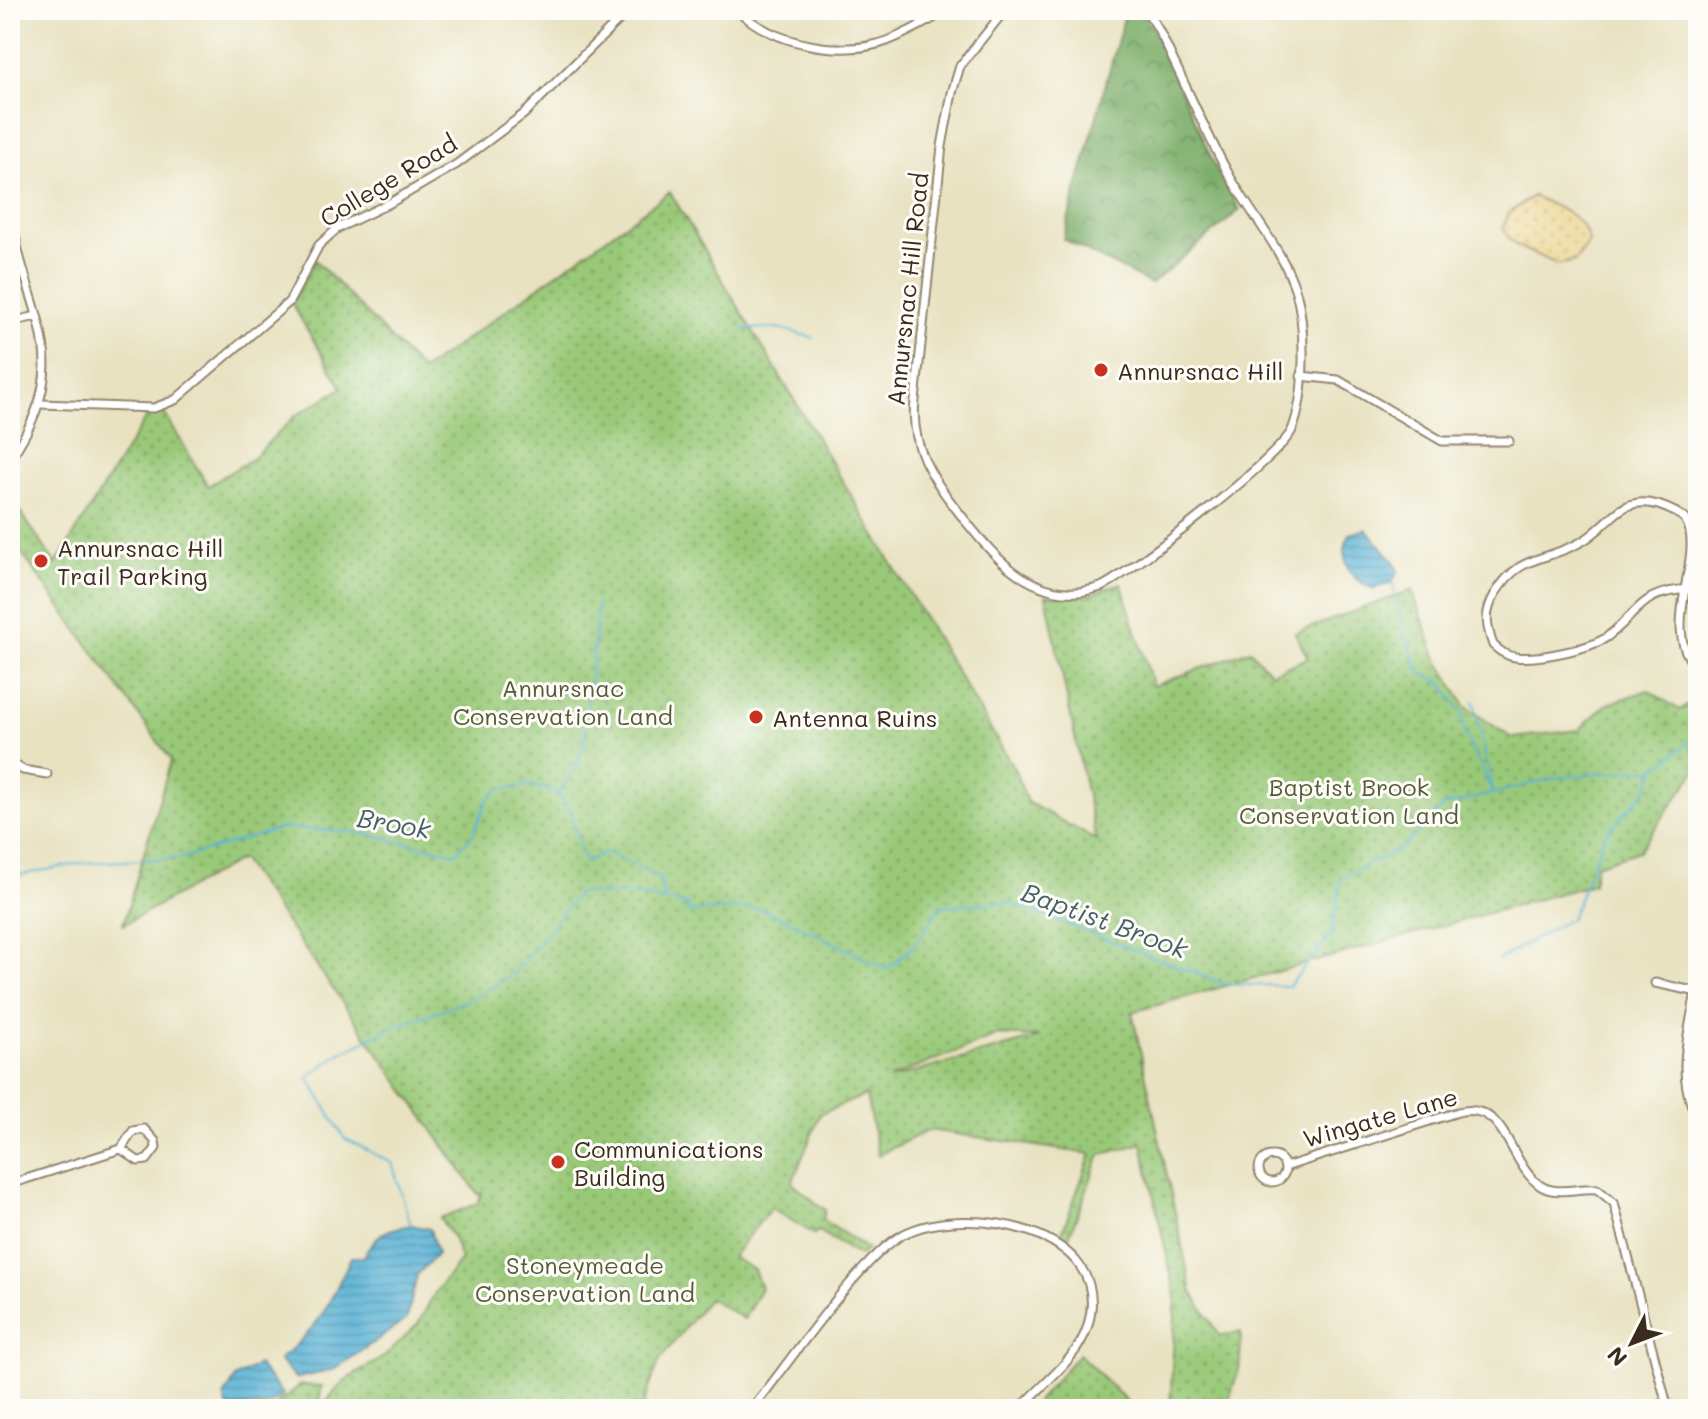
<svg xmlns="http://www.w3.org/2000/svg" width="1708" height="1419" font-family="Mali,sans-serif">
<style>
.grass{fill:url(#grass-dots);stroke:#6a7a4b;stroke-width:2;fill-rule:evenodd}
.forest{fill:url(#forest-crowns);stroke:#5a6c43;stroke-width:2}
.sand{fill:url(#sand-dots);stroke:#94825e;stroke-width:2}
.water{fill:url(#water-rules);stroke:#496e7a;stroke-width:2}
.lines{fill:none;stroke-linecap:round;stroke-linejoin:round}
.stream{stroke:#57b1d5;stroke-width:2}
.minor-casing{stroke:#928670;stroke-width:11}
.minor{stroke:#fff;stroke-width:7}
.poi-dot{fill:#c8321e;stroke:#fdfcf7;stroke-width:3}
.labels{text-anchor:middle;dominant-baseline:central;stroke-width:6;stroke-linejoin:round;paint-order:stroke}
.street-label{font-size:24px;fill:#3b2a1e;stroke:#fdfcf7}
.poi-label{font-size:24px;fill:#3b2a1e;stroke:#fdfcf7;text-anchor:start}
.park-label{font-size:24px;fill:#575a39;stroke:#fdfcf7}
.water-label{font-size:26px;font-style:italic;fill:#466067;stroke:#fdfcf7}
</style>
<defs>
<pattern id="grass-dots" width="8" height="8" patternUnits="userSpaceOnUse" patternTransform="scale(2)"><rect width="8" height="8" fill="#99c978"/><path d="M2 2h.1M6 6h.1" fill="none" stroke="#7ea362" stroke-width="1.8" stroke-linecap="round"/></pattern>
<pattern id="forest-crowns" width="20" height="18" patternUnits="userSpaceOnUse" patternTransform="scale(2)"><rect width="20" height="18" fill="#7aad68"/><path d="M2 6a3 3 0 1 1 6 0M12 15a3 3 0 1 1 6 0" fill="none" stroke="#658d55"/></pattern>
<pattern id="sand-dots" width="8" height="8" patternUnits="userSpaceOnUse" patternTransform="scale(2)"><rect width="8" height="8" fill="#eeda9e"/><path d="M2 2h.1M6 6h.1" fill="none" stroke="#cdbb88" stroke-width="1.8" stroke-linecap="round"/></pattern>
<pattern id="water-rules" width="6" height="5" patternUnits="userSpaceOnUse" patternTransform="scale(2)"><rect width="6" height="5" fill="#57b1d5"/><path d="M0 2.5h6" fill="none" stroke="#4990ac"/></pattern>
</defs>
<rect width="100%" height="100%" fill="#fdfcf7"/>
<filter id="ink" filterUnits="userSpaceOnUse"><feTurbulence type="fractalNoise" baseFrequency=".0125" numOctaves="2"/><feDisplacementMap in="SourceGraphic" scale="16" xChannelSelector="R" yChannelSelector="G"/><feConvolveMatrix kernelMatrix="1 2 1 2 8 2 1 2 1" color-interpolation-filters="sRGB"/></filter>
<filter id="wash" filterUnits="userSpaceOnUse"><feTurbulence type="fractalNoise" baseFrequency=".006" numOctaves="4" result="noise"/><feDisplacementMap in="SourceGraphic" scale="32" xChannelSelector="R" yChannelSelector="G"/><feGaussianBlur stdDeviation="1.8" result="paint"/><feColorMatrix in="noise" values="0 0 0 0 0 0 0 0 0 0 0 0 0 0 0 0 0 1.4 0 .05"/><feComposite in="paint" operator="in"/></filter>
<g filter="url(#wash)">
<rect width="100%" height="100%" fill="#e8e2c1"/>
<g class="grass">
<path d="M 670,192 L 1015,770 L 1027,802 L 1096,840 L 1046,595 L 1086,596 L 1121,583 L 1153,686 L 1250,650 L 1271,673 L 1308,658 L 1295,633 L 1412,590 L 1437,659 L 1466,707 L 1512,738 L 1579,730 L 1605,705 L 1648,690 L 1680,710 L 1698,699 L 1698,768 L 1639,851 L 1596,865 L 1593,884 L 1132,1012 L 1192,1292 L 1220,1336 L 1241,1332 L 1240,1366 L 1226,1409 L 1170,1409 L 1176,1297 L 1142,1143 L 1100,1155 L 1068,1239 L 1061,1235 L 1091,1154 L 929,1130 L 878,1155 L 866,1095 L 820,1114 L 792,1183 L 825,1210 L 823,1220 L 867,1249 L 860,1256 L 818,1231 L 814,1234 L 771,1208 L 732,1257 L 754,1270 L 761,1288 L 744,1319 L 709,1298 L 659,1361 L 642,1409 L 257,1409 L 274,1407 L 300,1385 L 322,1386 L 319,1400 L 326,1402 L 344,1381 L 385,1356 L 418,1324 L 434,1294 L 461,1259 L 453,1238 L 440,1218 L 477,1204 L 482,1193 L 478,1194 L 241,859 L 123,925 L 171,760 L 10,537 L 10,497 L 56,564 L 148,414 L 163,411 L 208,486 L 253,458 L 295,416 L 342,388 L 292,304 L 315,260 L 422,371 ZM 998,1035 L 1040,1037 L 890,1079 L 890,1078 Z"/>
<polygon points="1079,1354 1135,1409 1030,1409"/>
</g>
<polygon class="forest" points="1126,10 1139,10 1152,27 1218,172 1240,210 1151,284 1063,239"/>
<path class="sand" d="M 1533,196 C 1557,208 1583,214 1589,242 L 1575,261 L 1557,265 C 1537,251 1511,252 1503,227 L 1509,213 Z"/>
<g class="water">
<path d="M 1366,529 L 1393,560 L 1398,572 L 1392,582 L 1374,589 C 1350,580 1337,560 1350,534 Z"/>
<path d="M 411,1225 L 430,1229 L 437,1254 L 417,1275 L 407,1319 L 335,1369 L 296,1379 L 279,1360 C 321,1326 329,1305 351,1257 L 363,1257 C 379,1232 381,1231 411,1225 Z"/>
<path d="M 258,1365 L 283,1395 C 268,1410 247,1406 228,1409 L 224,1396 L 236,1377 Z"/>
</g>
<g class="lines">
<g class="stream">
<polyline points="743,329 779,328 813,338"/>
<polyline points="1392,582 1404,632 1420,673 1442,682 1462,713 1465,734 1493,793"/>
<polyline points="1474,701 1492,788"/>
<polyline points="559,792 576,767 584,744 598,603"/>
<polyline points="10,877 82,863 182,858 282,828 354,832 456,853 472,836 487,801 497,790 531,785 558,793 569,808 585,863 605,852 659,877 665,899"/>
<polyline points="1498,960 1571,918 1606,833 1648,788 1656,768"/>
<path d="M 411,1225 L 392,1163 L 344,1138 L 308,1077 L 339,1054 L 388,1029 L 469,1000 L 514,974 L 578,893 L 642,896 L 688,905 L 688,912 C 709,912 733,907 755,909 C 776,910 861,958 886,969 C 911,952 925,933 940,906 L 1008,902 L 1224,984 L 1289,986 L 1332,934 L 1341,878 L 1403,847 L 1444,806 L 1554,778 L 1656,768 L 1698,736"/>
</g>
</g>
</g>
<g filter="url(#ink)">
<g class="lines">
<defs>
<g id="minor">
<path d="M 738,10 C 771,44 842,58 887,41 C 908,33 928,21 948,10"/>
<path d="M 1005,10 L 960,66 L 952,93 L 942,146 L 915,401 C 910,445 931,477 957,510 C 986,548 1024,596 1077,592 C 1084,592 1094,589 1101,587 C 1132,572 1279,458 1292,430 C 1306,396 1306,327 1296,292 C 1283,249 1248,211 1227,171 C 1209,138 1193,102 1177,68 C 1167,48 1159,26 1145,10"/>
<path d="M 10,191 C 13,306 87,348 10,459"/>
<polyline points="10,322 37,316"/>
<polyline points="1301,376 1338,380 1442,441 1509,441"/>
<polyline points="41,404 154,408 175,400 289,302 319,245 338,228 390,203 457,164 524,114 629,10"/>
<path d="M 1690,589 C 1639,592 1642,610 1607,637 C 1590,649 1536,660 1515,657 C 1506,656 1500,651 1493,645 C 1486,625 1484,613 1495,594 C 1520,553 1543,563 1581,542 C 1611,526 1618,494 1658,505 C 1667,508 1678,512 1685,519 C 1708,554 1656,630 1698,669"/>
<polyline points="10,762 23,770 47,774"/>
<polyline points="1655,983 1698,992"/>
<path d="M 1696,992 C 1688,1036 1675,1077 1698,1119"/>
<circle cx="1272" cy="1169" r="13"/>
<path d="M 1285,1167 L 1458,1112 C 1508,1100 1508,1165 1541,1186 C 1557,1196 1579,1187 1597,1189 L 1614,1203 L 1668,1409"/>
<polyline points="10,1184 121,1149 133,1131 144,1129 155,1141 156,1148 147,1160 138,1161 121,1149"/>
<path d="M 752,1409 C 786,1367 860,1258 902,1235 C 964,1202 1116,1228 1088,1325 C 1079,1358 1042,1384 1020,1409"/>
</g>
</defs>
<use href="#minor" class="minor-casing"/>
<use href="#minor" class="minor"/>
</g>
</g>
<g class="poi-dot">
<circle cx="1101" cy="370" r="8"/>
<circle cx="41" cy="561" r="8"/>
<circle cx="756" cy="717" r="8"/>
<circle cx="558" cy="1162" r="8"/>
</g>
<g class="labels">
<g class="street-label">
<text transform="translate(388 180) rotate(-31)">College Road</text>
<text transform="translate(907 289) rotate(-84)">Annursnac Hill Road</text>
<text transform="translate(1380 1117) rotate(-16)">Wingate Lane</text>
</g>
<g class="poi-label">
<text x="1117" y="370">Annursnac Hill</text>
<text x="57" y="547">Annursnac Hill<tspan x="57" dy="28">Trail Parking</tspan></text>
<text x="772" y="717">Antenna Ruins</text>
<text x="574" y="1148">Communications<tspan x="574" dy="28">Building</tspan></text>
</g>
<g class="park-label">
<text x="563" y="687">Annursnac<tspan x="563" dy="28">Conservation Land</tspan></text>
<text x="1349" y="786">Baptist Brook<tspan x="1349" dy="28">Conservation Land</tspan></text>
<text x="585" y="1264">Stoneymeade<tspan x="585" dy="28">Conservation Land</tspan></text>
</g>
<g class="water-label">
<text transform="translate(394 823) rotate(10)">Brook</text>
<text transform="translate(1105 920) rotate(20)">Baptist Brook</text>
</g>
</g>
<rect width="1708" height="1419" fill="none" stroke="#fdfcf7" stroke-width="40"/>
<g transform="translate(1632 1343) rotate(228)" stroke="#fdfcf7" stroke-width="6" paint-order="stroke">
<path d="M0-6L14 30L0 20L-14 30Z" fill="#3b2a1e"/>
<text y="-12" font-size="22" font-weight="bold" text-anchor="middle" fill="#3b2a1e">N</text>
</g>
</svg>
